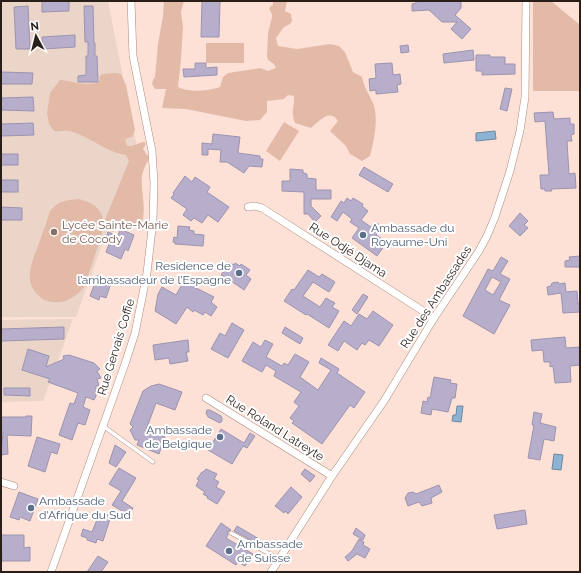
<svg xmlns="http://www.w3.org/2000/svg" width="581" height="573" font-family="Raleway,sans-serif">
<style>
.education{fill:#ebd5c8}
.green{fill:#e3b9a8}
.water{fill:#8db3d4;stroke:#6f869c}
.building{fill:#b7aecc;stroke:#9c93b0;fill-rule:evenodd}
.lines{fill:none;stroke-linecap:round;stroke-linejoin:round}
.service-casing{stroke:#ab8b7e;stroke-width:4.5}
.minor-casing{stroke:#ab8b7e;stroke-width:8}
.service{stroke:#fff;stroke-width:3.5}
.minor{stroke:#fff;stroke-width:7}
.education-dot{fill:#8d6e63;stroke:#fff;stroke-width:1.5}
.service-dot{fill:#5c6f8a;stroke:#fff;stroke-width:1.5}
.labels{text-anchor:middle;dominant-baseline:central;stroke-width:4;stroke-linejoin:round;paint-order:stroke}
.education-label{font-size:12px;fill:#785e54;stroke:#fff;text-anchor:start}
.service-label{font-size:12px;fill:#4e5e75;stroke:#fff;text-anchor:start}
.street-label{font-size:12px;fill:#2a1e19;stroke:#fff}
</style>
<rect width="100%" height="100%" fill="#fde1d6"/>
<g class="education">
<polygon points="1,1 108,1 137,148 76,317 1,317"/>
<polygon points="73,319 43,401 1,402 1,320"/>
</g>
<g class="green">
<path d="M 164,1 L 184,1 L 181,12 L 183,27 L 181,59 L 178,87 C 190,93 208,91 220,87 L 223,77 L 228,73 L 260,68 L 268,71 L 276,68 L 274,64 L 268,60 L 267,56 L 268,33 L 272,17 L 272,14 L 269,9 L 271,6 L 273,5 L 273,1 L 287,1 L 285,11 L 291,14 L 292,21 L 290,24 L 284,27 L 276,38 L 278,46 L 297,49 L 330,44 L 339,46 L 345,52 L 353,72 L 362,77 C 364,87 369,94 373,103 C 379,118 374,141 370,156 L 362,161 L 350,154 L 346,146 L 330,131 L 338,121 C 330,108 319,121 311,128 L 295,123 C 290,111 295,107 294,96 L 288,95 L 284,99 L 267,101 L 267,112 L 260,120 L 246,121 L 186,109 L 162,108 L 166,89 L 155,89 L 152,84 L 153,80 L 155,77 L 158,44 L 163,16 Z"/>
<polygon points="533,1 551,1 580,25 580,91 533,91"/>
<rect x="206" y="43" width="38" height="20"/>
<path d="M 116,73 L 121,74 L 126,85 L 135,130 L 132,137 L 127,138 L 125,140 L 127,146 C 134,147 137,143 144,142 L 146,144 L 143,149 L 149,158 C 146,164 143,170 142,176 C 140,190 149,216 139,227 L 131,225 L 126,221 L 118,221 L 116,230 L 113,232 L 106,229 L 105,220 L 129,161 L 126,155 C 105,152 90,136 69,131 C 65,130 58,132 54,131 L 49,124 L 47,113 L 50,93 L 60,80 C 74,81 85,87 99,82 L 100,76 L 103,74 Z"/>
<polygon points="284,122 299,131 280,161 266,151"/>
<path d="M 79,199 C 111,207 105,228 96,252 C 92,264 88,276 84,287 C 76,297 65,304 52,302 C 46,301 42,299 38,295 C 22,280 33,260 39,243 C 43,232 47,221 50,211 C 58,201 67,200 79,199 Z"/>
</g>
<g class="water">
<polygon points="495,131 496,139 476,141 476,133"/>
<polygon points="457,406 463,406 461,422 452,421 453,415 456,415"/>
<polygon points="554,454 563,455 561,470 552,469"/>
</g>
<g class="building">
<polygon points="42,1 69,1 69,11 42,12"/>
<polygon points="202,1 220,1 219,37 201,37"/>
<polygon points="416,1 461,1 461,8 455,15 471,29 462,39 451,29 457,22 442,22 429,10 412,11 412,4 416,3"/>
<polygon points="28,6 30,49 16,49 14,7"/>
<polygon points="84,6 93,6 94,43 95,43 95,56 97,56 98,82 78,82 78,76 86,75 86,56 88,56 88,42 85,42"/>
<polygon points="75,35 75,47 43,49 42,37"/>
<polygon points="408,45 409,52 401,53 400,46"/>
<polygon points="473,50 474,60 444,63 443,54"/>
<polygon points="476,55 490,55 490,57 505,57 505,64 515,64 515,74 482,75 482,71 476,71"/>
<polygon points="195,63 206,63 206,68 217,67 217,75 184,77 183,69 195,69"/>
<polygon points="392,63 393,75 400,74 401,84 397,85 398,92 376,94 376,90 370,91 369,79 376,78 375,64"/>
<polygon points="1,72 33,73 32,84 1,84"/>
<polygon points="505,88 512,89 507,111 500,109"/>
<polygon points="33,97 34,111 1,110 1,98"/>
<polygon points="553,112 554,119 570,118 570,124 574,124 574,134 571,135 572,141 567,141 569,174 575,173 576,188 551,189 552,191 545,191 545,189 541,189 540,175 549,175 545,121 535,122 534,113"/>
<polygon points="33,123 34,135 1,136 1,124"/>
<polygon points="213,134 240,137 238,153 260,156 260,159 263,159 262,167 249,166 244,173 227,162 220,162 221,150 208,149 208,155 202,155 202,143 212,144"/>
<rect x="1" y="154" width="17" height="11"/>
<polygon points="364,167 393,184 388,192 359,175"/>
<polygon points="290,169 303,170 303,173 307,174 307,178 316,179 316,190 331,190 331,199 311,199 311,206 321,216 315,222 308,214 304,214 304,192 282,191 282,181 290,181"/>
<polygon points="185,176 192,182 195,177 210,187 207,192 229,207 218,222 208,215 202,223 194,218 191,221 183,215 187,209 171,198 174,194 173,193"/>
<rect x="1" y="180" width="17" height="12"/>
<polygon points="347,198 351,201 353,198 363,204 362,206 368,211 361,220 371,227 375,222 382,226 376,235 387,242 377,256 352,238 359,228 350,222 352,219 343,212 337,221 331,217 341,201 344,203"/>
<polygon points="1,207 22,208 22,220 1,220"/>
<polygon points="520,213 528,221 524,225 528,228 520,236 509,226"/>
<polygon points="178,226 190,227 189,230 194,231 194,234 204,235 203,246 175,244 175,242 173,242 174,237 177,238"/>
<polygon points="120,229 134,235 128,251 125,249 121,259 106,252 111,239 106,237 108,232 118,236"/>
<polygon points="580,256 580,267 565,267 565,261 570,260 569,257"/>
<path d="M 501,257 L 508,261 L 500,274 L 510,279 L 499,300 L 510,305 L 494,334 L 463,316 L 488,269 L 493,271 ZM 492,277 L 501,282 L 493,295 L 485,290 Z"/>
<polygon points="228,262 234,265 235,263 240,266 241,264 250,270 246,275 251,279 244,290 231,281 228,285 222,281 224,277 221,275 226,268 225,267"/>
<polygon points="308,270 319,277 322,274 335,282 329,292 313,282 303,296 320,307 326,298 335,303 332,307 339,311 329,328 307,314 306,315 284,301 292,289 294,290"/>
<polygon points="98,275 112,280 106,298 100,296 99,300 90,296"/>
<polygon points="188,279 198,285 196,288 214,297 211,302 217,307 211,316 205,312 203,315 194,310 193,312 187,307 176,324 155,311 158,294 162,287 176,295 184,281 186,282"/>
<polygon points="558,282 559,284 565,283 566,292 577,291 578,304 580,304 580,312 563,313 561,293 548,295 547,287 551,286 552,283"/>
<polygon points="363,294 368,297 357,314 352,310"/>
<polygon points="373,311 393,325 379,346 369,340 365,345 362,343 357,350 344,341 338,351 328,345 344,321 351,326 359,314 367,319"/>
<polygon points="232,323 244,330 228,358 211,349 220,333 225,336"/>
<polygon points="64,327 64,339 1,341 1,329"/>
<polygon points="285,327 303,338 300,344 282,333"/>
<polygon points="565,337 566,348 580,347 580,365 570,366 571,382 555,383 553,366 550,367 550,362 544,362 543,350 532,351 531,340"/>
<polygon points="188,340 189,352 186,352 188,361 170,364 169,358 155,360 153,345"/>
<polygon points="265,340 273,344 266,357 282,366 284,363 288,365 295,354 309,362 300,377 318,390 331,370 319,363 321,358 339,369 337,373 365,392 354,408 350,405 322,444 292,423 294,421 290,418 299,406 294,402 301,392 274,376 276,371 266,365 262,372 242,361 253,342 261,347"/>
<polygon points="28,349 49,356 46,367 64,359 63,356 69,355 94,363 100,369 97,371 101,378 97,379 99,386 96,386 96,396 94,400 86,397 83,407 90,410 85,425 78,423 72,440 59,435 70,403 74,404 78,393 48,382 50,379 22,370"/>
<polygon points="434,377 451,380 450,383 457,384 455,398 452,398 448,412 432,409 431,415 421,413 423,401 427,402 428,397 430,398"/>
<polygon points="159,384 182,392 175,410 156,403 146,430 165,437 159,454 137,445 139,440 135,440 130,430 133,427 130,424 143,391 151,386"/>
<polygon points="4,388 30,388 30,396 4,395"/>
<polygon points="207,410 210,410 221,416 222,418 222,421 220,423 208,417 206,413"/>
<polygon points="534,412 542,414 540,423 556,427 554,441 544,439 540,460 528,458 534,425 532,425"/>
<polygon points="26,416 32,416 31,436 7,435 8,454 1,455 3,432 1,432 1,417 26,417"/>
<polygon points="221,429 244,443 250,433 255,436 247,448 243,446 232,464 208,450"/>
<polygon points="37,437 60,444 57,454 51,452 45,472 28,466"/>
<polygon points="115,445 126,452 116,467 109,463"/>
<polygon points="119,468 136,478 122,501 133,508 129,515 112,505 121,491 109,484"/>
<polygon points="206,469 217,474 214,479 219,482 216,487 225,492 217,504 207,498 208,497 203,494 205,492 196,486 199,480 197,479 202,472 203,472"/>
<polygon points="305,469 315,476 310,482 301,474"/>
<polygon points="439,485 442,492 431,498 432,503 422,506 419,502 408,506 405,498 408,493 413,492 416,494"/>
<polygon points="291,487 302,497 288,514 285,511 284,513 275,506"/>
<polygon points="19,492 38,499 30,521 20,517 19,520 10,517"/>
<polygon points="525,510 527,524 497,529 494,515"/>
<polygon points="100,512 111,516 103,541 97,539 96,543 87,540 87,538 81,536 83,529 92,532"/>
<polygon points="221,523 231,530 228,531 228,535 226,538 253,554 245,566 238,562 236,565 206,546"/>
<polygon points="237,526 259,539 256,543 234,531"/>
<polygon points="356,528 365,535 363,540 353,534"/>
<polygon points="1,535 24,535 24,548 30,547 30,561 2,561"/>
<polygon points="359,539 364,542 363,545 370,549 365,558 357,554 348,561 345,557 352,551"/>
<polygon points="98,556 108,562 101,572 87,572"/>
</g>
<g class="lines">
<defs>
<g id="service">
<polyline points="103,426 153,462"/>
<polyline points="231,533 279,559"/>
</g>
<g id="minor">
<polyline points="248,207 254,206 262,208 434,318"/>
<polyline points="206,398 332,476"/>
<polyline points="1,482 14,486"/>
<polyline points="51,572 126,361 135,333 147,273 153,220 154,183 152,151 133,56 131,1"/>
<polyline points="271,572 332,476 384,401 434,318 479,251 487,236 495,217 510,171 520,131 525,97 526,1"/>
</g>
</defs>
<use href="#service" class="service-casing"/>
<use href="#minor" class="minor-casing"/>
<use href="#service" class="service"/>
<use href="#minor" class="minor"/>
</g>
<circle class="education-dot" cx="54" cy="232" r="4"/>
<g class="service-dot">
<circle cx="363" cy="235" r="4"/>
<circle cx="239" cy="273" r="4"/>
<circle cx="220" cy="437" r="4"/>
<circle cx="31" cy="508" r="4"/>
<circle cx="229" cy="551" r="4"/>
</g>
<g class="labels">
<g class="education-label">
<text x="62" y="225">Lycée Sainte-Marie<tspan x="62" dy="14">de Cocody</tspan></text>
</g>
<g class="service-label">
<text x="371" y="228">Ambassade du<tspan x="371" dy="14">Royaume-Uni</tspan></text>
<text x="231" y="266" text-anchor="end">Residence de<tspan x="231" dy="14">l’ambassadeur de l’Espagne</tspan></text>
<text x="212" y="430" text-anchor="end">Ambassade<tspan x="212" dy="14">de Belgique</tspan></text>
<text x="39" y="501">Ambassade<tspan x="39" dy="14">d'Afrique du Sud</tspan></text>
<text x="237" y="544">Ambassade<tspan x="237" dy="14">de Suisse</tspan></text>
</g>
<g class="street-label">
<text transform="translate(348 250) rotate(33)">Rue Odjé Djama</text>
<text transform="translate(436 297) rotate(-57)">Rue des Ambassades</text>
<text transform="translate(116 347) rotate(-73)">Rue Gervais Coffie</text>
<text transform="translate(275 428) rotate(32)">Rue Roland Latreyte</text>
</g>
</g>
<rect width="581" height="573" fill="none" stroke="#2a1e19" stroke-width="4"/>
<g transform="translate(36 36) rotate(353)" stroke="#ffffff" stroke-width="3" paint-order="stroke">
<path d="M0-3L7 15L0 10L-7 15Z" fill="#2a1e19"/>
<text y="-6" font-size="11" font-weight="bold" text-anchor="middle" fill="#2a1e19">N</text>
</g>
</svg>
